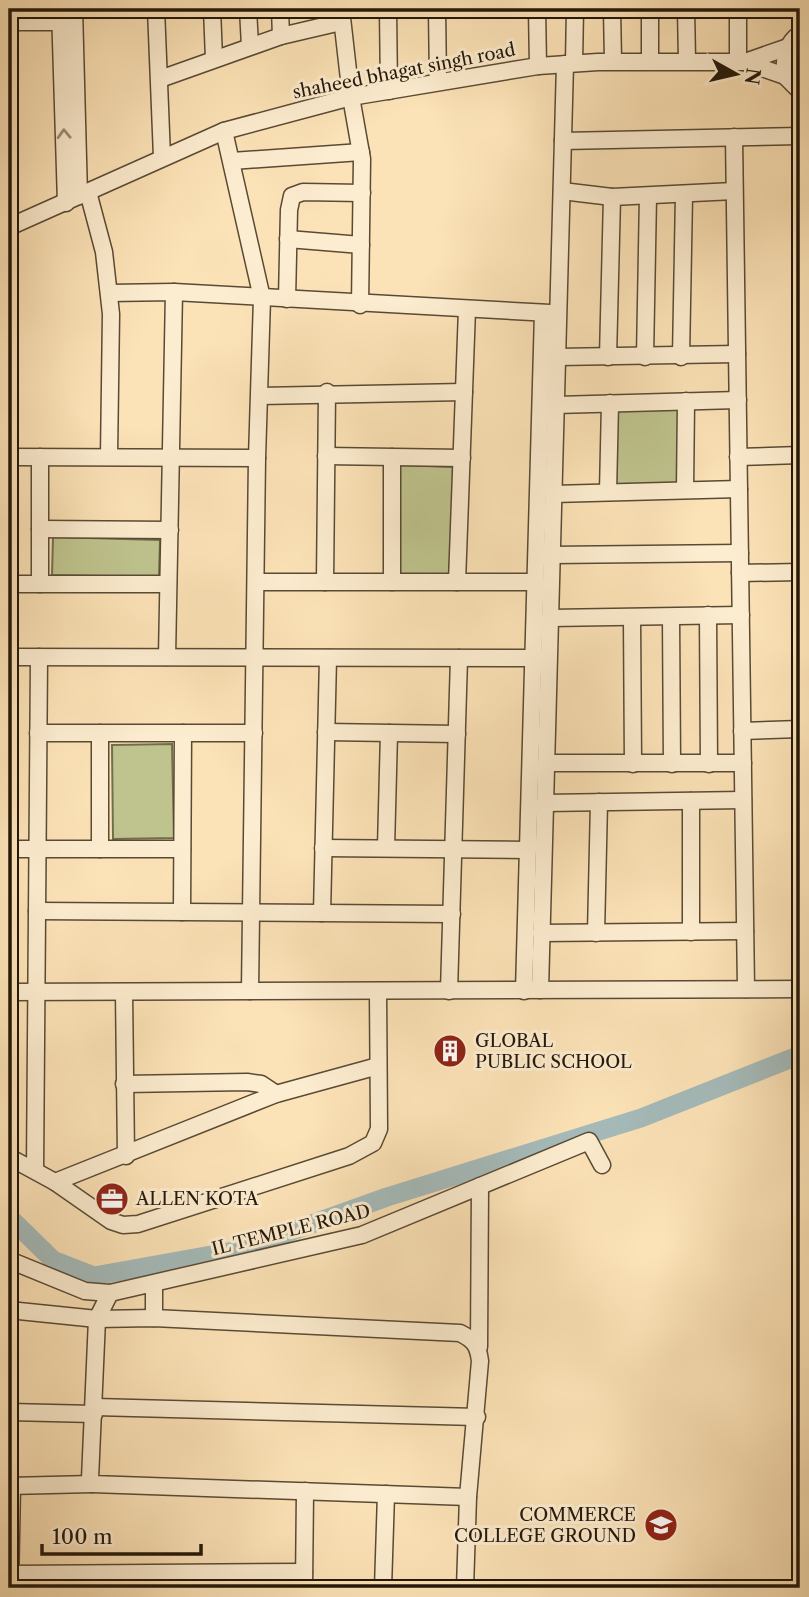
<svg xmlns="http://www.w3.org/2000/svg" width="809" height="1597" font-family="'Libre Caslon Text',serif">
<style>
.green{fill:#bfc48e;stroke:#716e4c;stroke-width:2}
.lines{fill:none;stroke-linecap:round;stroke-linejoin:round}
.river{stroke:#a5bbbb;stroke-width:19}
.minor-casing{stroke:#594a35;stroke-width:19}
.minor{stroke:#fdedd0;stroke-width:16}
.oneway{stroke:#9b8d77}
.labels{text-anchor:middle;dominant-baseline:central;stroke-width:6;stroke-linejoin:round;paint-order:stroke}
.street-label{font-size:18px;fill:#23170a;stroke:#fdedd0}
.poi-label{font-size:18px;fill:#23170a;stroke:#fdedd0;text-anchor:start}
</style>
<rect width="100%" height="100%" fill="#fce3b7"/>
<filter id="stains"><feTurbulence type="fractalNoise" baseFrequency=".00286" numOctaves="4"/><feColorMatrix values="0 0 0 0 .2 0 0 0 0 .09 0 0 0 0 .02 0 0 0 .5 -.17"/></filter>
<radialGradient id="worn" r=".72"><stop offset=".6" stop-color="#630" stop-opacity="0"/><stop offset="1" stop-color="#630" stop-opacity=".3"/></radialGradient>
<g class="green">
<polygon points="680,408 681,486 614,487 613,409"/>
<polygon points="398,465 455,467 449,576 399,575"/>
<polygon points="53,537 160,540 159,577 52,575"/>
<polygon points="172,744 174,838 113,839 112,745"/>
</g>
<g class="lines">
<polyline class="river" points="9,1217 53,1260 94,1276 239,1250 387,1197 641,1118 800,1055"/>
<defs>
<g id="minor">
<polyline points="60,9 66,203"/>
<polyline points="74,9 79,196"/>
<polyline points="156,9 162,157"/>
<polyline points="212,9 214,59"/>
<polyline points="248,9 250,46"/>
<polyline points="280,9 281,36"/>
<polyline points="341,9 351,97 362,159 360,305"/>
<polyline points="388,9 389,91"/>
<polyline points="437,9 438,82"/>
<polyline points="537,9 538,66"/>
<polyline points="612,9 613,61"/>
<polyline points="650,9 650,61"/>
<polyline points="686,9 687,60"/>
<polyline points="738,9 738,61"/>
<polyline points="9,22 60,22"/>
<path d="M 800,34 C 785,44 784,59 785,76 L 800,91"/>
<polyline points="745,62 788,47"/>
<polyline points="574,63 575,9"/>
<polyline points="160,79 281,36 341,22"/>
<polyline points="224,131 262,298 257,458 250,991"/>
<polyline points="734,137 746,989"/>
<polyline points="563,141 800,136"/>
<polyline points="232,161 361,152"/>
<polyline points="562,191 612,197 734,191"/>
<polyline points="88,192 104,252 111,314 109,456"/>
<polyline points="9,227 224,131 351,97 538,66 598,62 745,62 785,76"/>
<polyline points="288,239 361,245"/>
<polyline points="109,293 174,292 550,313"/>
<polyline points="287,299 289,210 292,196 303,192 362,193"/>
<polyline points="557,357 737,354"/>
<polyline points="608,357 612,197"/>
<polyline points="645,357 648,196"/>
<polyline points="681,357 684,195"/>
<polyline points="260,396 464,392"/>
<polyline points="556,405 738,400"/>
<polyline points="326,456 462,458"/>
<polyline points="9,457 257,458"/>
<polyline points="392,457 392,582"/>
<polyline points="738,457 800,455"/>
<polyline points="685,490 686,401"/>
<polyline points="608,492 610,403"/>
<polyline points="553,494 739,489"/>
<polyline points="40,529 170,530"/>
<polyline points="551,555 740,553"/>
<polyline points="740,573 800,572"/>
<polyline points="257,582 535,582"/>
<polyline points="325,582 327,392"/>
<polyline points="457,582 467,309"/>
<polyline points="9,584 168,584"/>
<polyline points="40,584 40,457"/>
<polyline points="708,615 709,764"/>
<polyline points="671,617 672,764"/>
<polyline points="550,618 741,615"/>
<polyline points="632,618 633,764"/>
<polyline points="9,657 542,658"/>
<polyline points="167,657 174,292"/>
<polyline points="742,731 800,729"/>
<polyline points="326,732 457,734"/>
<polyline points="38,733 254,733"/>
<polyline points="546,763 743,763"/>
<polyline points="691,801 691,932"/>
<polyline points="545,803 743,800"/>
<polyline points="323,848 528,850"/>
<polyline points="386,848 389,733"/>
<polyline points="9,849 182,849"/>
<polyline points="100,849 100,733"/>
<polyline points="37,911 452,914"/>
<polyline points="182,912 183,733"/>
<polyline points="322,913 328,658"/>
<polyline points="541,933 745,931"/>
<polyline points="596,933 599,802"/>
<polyline points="540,990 565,64"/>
<polyline points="449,991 459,658"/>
<polyline points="524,991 543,313"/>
<polyline points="9,992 800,989"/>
<polyline points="124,992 126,1156"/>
<polyline points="124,1084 247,1082 261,1084 276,1094"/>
<polyline points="9,1157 55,1182 111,1221 123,1225 138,1224 349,1156 373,1143 379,1129 378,991"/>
<polyline points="35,1170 39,657"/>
<polyline points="55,1182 276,1094 378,1066"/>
<polyline points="9,1260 85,1291 110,1293 362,1235 589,1141 602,1165"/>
<polyline points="110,1293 97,1319 90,1479 92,1484 468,1497"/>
<path d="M 9,1310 L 97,1319 L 154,1318 L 460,1333 C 474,1340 478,1345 480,1361 L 468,1497 L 465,1588"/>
<polyline points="154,1318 154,1284"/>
<polyline points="479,1347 480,1186"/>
<polyline points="95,1407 477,1417"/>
<polyline points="9,1412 94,1414"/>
<polyline points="9,1486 92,1484"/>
<polyline points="11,1574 304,1572"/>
<polyline points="10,1588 12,1486"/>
<polyline points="304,1588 305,1491"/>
<polyline points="383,1588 386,1494"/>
</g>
</defs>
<use href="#minor" class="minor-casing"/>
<use href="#minor" class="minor"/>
</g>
<defs><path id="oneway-chevron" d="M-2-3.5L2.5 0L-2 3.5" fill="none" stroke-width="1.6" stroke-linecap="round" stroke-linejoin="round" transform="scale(1.75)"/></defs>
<use class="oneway" href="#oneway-chevron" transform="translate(64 134) rotate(-92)"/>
<defs>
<symbol id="building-disc" viewBox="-11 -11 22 22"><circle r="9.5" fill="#8f2418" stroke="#fdedd0"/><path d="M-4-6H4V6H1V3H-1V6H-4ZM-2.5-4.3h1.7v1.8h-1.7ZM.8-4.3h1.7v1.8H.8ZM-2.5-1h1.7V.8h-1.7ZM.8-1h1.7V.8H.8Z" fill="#fff"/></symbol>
<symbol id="office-disc" viewBox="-11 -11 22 22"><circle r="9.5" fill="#8f2418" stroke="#fdedd0"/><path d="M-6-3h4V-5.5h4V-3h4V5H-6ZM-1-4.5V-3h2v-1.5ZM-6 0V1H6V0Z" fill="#fff"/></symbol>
<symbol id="university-disc" viewBox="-11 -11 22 22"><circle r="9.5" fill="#8f2418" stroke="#fdedd0"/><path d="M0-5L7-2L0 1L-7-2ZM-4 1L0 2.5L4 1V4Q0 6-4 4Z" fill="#fff"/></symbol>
</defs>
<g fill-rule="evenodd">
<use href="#building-disc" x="431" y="1032" width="38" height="38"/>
<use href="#office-disc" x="93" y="1180" width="38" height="38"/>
<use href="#university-disc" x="642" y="1506" width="38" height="38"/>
</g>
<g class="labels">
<g class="street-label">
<text transform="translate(404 71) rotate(-11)">shaheed bhagat singh road</text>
<text transform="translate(291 1230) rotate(-14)">IL TEMPLE ROAD</text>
</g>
<g class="poi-label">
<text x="475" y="1041">GLOBAL<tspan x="475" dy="21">PUBLIC SCHOOL</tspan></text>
<text x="136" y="1199">ALLEN KOTA</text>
<text x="636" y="1515" text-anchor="end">COMMERCE<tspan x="636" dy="21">COLLEGE GROUND</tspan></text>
</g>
</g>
<rect width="809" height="1597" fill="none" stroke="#fce3b7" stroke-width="35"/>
<rect x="10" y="10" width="788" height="1576" fill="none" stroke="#23170a" stroke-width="3.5"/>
<rect x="18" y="18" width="774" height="1562" fill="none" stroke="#23170a" stroke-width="2"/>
<g transform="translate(736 74) rotate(98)" stroke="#fdedd0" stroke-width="5" paint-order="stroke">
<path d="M0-5L12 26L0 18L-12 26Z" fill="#23170a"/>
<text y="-10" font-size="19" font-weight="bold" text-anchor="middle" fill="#23170a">N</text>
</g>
<path d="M42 1544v10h159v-10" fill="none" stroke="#23170a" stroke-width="3.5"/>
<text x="52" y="1544" font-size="21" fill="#23170a" stroke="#fdedd0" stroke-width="5" paint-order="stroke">100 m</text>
<rect width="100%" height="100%" filter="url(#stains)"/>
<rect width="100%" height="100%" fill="url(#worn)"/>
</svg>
